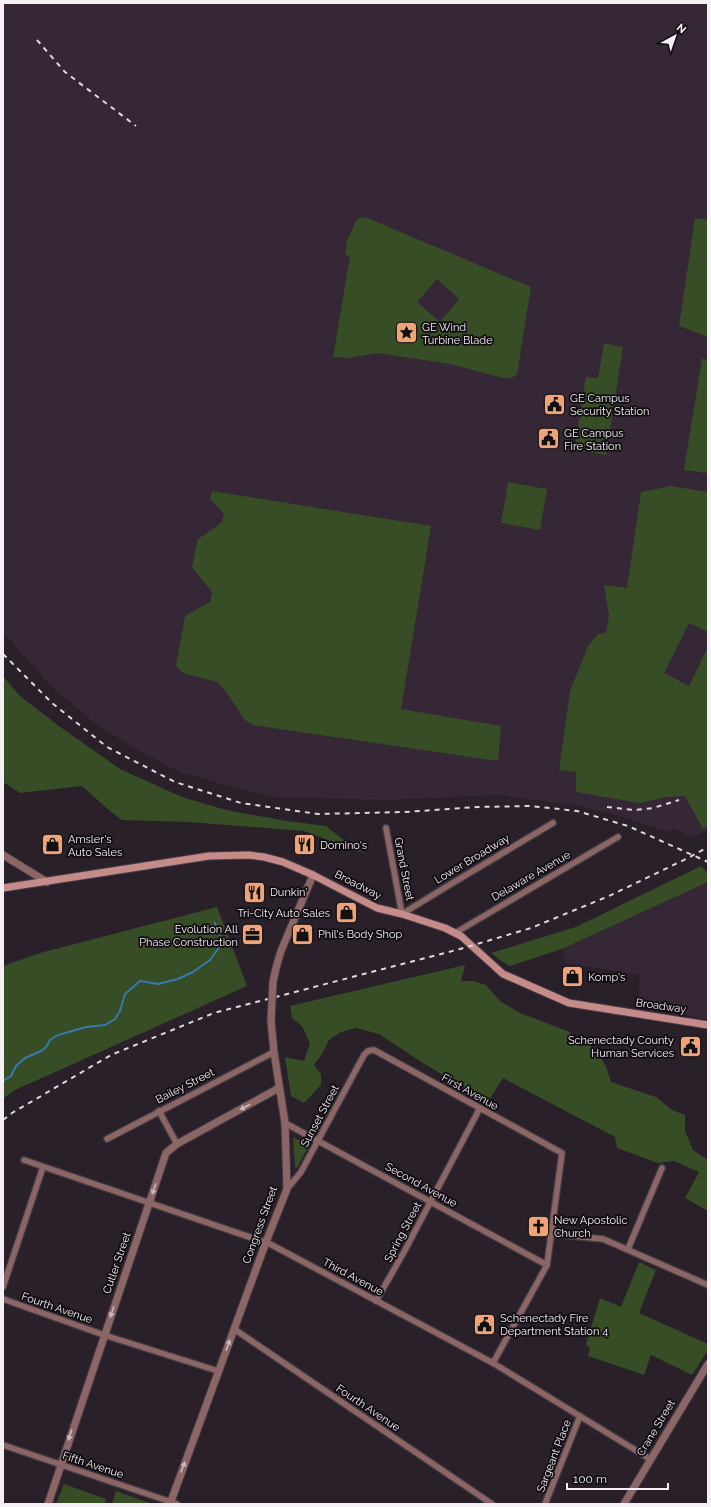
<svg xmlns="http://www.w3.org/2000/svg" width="711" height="1507" font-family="Raleway,sans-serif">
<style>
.built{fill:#352736}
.green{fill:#364d25;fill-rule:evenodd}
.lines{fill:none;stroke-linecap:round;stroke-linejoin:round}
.stream{stroke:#3978ae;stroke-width:2}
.minor-casing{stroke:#463d47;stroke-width:8}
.tertiary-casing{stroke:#463d47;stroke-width:9}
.secondary-casing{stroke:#463d47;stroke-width:9}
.minor{stroke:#8b6664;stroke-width:5.5}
.tertiary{stroke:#8b6664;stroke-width:7}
.secondary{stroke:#c58b88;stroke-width:7}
.rail{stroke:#dfd8e0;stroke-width:2;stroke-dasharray:5 5;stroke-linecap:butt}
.tertiary-bridge-casing{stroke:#463d47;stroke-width:9;stroke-linecap:butt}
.tertiary-bridge{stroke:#8b6664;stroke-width:7}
.oneway{fill:#cbb8bc}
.labels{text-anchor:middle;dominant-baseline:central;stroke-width:3.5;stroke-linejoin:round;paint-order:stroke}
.poi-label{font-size:11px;fill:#f5eff6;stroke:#100c10;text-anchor:start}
.street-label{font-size:11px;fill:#f5eff6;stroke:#100c10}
</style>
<rect width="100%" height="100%" fill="#29202a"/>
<g class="built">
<polygon points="3,3 708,3 708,830 691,838 674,828 668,832 623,817 581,806 498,795 385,800 274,797 222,784 180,772 134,748 92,721 55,690 20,652 3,632"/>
<polygon points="708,882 708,1020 638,1005 640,975 566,963 562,949"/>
</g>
<g class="green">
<path d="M 365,217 L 531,287 L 517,374 L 512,378 L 503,378 L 450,364 L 378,353 L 348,358 L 333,357 L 350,256 L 345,255 L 347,241 L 357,219 ZM 437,279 L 459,299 L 440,322 L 417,302 Z"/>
<polygon points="695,218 708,220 708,337 679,326"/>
<polygon points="604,343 623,347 606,455 576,449 575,446 586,377 598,378"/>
<polygon points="702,358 708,361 708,473 684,470"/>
<polygon points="508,482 547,489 540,530 501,523"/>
<polygon points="671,486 708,492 708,632 689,623 664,673 689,686 708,647 708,826 703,829 685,796 667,797 639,803 576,792 576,772 559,770 570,691 588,646 598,634 606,633 609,615 604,585 627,588 641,492"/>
<polygon points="212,491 431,526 401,709 501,726 498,761 253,725 245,720 224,689 217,682 183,673 176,666 185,616 210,602 212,592 192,567 198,539 221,523 224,514 210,499"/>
<polygon points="3,676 20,696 59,726 120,769 182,797 226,810 287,821 326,826 350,845 368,855 304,831 188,822 122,820 110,811 82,786 20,793 3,782"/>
<polygon points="701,866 708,873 708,882 562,949 510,966 501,961 491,953 576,927"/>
<polygon points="217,907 247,986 13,1091 3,1099 3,966 40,953"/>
<polygon points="465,965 461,981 473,981 486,985 500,1001 520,1013 570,1032 571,1039 589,1044 602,1059 607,1069 611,1082 656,1097 672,1110 685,1115 685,1131 693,1150 708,1160 708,1211 685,1198 699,1172 674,1161 658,1163 617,1148 615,1137 503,1078 488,1102 423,1063 379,1034 356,1028 341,1032 329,1040 322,1054 314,1065 321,1074 321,1085 304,1103 291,1096 285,1057 304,1061 310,1043 302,1026 292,1018 290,1006"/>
<polygon points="293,1137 309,1145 297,1168 295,1167"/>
<polygon points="639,1262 656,1270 639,1313 708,1344 708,1350 692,1375 651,1355 644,1375 588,1356 590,1348 586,1344 600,1298 621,1307"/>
<polygon points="64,1484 106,1499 105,1504 56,1504"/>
<polygon points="116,1491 152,1504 112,1504"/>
</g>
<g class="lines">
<polyline class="stream" points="3,1081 11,1076 16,1066 25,1058 41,1051 46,1047 50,1040 58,1035 86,1027 105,1025 115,1019 120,1011 125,994 140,981 158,984 178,979 193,972 210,960 223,942 215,923"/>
<defs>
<g id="minor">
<polyline points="386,828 402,914 446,887 553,823"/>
<polyline points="455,933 618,837"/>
<polyline points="159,1111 177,1144"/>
<polyline points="285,1123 547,1265"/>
<polyline points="107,1139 274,1052"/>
<polyline points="24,1160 270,1244 493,1363 650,1459"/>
<polyline points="287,1189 301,1172 364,1055 368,1051 374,1050 562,1153 547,1265 493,1363"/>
<polyline points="552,1234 603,1239 708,1285"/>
<polyline points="628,1249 662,1168"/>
<polyline points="3,1287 43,1167"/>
<polyline points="3,1299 104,1335 218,1371"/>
<polyline points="376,1301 404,1252 480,1108"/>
<polyline points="234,1329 492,1504"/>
<polyline points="3,1445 177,1504"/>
<polyline points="545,1504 580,1416"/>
</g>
<g id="tertiary">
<polyline points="3,855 47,882"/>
<polyline points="276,968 281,951 313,875"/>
<polyline points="48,1504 166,1153 177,1144 279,1088"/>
<polyline points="170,1504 266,1242 287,1189 285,1123 274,1052 271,1021"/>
<polyline points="624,1504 708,1364"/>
</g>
<polyline id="secondary" points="3,888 209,856 249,855 264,857 283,862 313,875 377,908 402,914 445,928 461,936 503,974 569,1003 708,1025"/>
</defs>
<use href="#minor" class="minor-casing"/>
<use href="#tertiary" class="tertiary-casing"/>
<use href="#secondary" class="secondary-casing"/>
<use href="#minor" class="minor"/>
<use href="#tertiary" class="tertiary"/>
<use href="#secondary" class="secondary"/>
<g class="rail">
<polyline points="37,40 65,72 136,126"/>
<polyline points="3,654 52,703 107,747 175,782 241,803 318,814 405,812 477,807 531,806 577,811 628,826 708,862"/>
<polyline points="607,807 634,810 653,808 679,800"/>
<polyline points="3,1120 12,1113 111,1055 214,1013 460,949 531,928 609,896 688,858 708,847"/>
</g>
<defs>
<polyline id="tertiary-bridge" points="271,1021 273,982 276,968"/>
</defs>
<use href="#tertiary-bridge" class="tertiary-bridge-casing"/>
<use href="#tertiary-bridge" class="tertiary-bridge"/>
</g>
<defs><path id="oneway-solid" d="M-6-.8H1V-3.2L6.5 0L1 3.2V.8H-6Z"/></defs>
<g class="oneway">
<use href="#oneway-solid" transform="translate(245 1107) rotate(152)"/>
<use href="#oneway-solid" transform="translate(154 1189) rotate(109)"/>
<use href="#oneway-solid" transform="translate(112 1312) rotate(109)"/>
<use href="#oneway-solid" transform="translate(228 1345) rotate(-70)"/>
<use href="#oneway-solid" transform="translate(70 1435) rotate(108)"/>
<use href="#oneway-solid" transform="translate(183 1467) rotate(-70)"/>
</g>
<defs>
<symbol id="sight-square" viewBox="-11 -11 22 22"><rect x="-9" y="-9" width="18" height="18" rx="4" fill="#efa377" stroke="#100c10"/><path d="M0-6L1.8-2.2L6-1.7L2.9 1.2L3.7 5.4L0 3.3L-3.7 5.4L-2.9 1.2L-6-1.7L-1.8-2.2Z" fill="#111"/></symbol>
<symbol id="civic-square" viewBox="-11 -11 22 22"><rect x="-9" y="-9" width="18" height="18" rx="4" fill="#efa377" stroke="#100c10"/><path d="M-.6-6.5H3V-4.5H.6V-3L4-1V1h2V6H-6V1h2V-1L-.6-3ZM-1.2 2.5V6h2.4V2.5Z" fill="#111"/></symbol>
<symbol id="shop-square" viewBox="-11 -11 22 22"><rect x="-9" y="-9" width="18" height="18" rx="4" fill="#efa377" stroke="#100c10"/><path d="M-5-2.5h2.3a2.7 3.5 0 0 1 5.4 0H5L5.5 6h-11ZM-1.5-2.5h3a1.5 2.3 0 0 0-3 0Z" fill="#111"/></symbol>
<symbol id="restaurant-square" viewBox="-11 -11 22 22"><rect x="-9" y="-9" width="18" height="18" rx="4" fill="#efa377" stroke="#100c10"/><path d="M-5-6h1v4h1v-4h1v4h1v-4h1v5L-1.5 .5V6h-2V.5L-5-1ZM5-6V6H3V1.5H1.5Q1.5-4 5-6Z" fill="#111"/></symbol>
<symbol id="office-square" viewBox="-11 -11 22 22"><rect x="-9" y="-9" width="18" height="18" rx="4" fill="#efa377" stroke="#100c10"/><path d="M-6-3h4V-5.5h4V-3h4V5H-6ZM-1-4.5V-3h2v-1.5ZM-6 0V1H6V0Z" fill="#111"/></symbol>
<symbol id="church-square" viewBox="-11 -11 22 22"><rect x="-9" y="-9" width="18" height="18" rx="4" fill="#efa377" stroke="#100c10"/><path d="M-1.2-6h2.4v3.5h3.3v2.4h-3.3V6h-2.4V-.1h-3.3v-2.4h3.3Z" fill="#111"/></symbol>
</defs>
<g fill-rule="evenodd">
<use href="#sight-square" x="394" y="320" width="25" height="25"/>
<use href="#civic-square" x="542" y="392" width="25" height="25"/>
<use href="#civic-square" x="536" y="426" width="25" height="25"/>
<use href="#shop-square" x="40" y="832" width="25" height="25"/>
<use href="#restaurant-square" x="292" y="832" width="25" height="25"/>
<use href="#restaurant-square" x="242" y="880" width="25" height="25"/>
<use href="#shop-square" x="334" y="900" width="25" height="25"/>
<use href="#shop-square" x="290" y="922" width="25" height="25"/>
<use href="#office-square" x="240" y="922" width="25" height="25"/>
<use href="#shop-square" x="560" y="964" width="25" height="25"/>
<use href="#civic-square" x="678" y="1034" width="25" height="25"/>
<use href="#church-square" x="526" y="1214" width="25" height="25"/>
<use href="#civic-square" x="472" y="1312" width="25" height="25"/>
</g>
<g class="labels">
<g class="poi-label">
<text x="422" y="327">GE Wind<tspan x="422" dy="13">Turbine Blade</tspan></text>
<text x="570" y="398">GE Campus<tspan x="570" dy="13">Security Station</tspan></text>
<text x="564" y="433">GE Campus<tspan x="564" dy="13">Fire Station</tspan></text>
<text x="68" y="839">Amsler's<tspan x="68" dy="13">Auto Sales</tspan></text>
<text x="320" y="845">Domino's</text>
<text x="270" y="892">Dunkin'</text>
<text x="330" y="913" text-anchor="end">Tri-City Auto Sales</text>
<text x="238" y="929" text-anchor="end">Evolution All<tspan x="238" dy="13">Phase Construction</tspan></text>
<text x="318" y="934">Phil's Body Shop</text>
<text x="588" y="977">Komp's</text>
<text x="674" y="1040" text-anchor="end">Schenectady County<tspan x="674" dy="13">Human Services</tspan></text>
<text x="554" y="1220">New Apostolic<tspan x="554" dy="13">Church</tspan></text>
<text x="500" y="1318">Schenectady Fire<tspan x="500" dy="13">Department Station 4</tspan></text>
</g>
<g class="street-label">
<text transform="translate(472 859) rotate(-31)">Lower Broadway</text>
<text transform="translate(404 869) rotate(79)">Grand Street</text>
<text transform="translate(531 876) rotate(-30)">Delaware Avenue</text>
<text transform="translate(358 885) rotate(27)">Broadway</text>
<text transform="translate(661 1006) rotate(8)">Broadway</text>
<text transform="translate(185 1086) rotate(-27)">Bailey Street</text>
<text transform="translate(470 1092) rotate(29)">First Avenue</text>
<text transform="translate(320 1116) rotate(-62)">Sunset Street</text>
<text transform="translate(421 1185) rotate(29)">Second Avenue</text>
<text transform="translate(260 1225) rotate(-70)">Congress Street</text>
<text transform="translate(403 1232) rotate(-62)">Spring Street</text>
<text transform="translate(117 1263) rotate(-71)">Cutler Street</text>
<text transform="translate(353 1277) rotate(28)">Third Avenue</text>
<text transform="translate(57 1308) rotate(19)">Fourth Avenue</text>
<text transform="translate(368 1408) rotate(34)">Fourth Avenue</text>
<text transform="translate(656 1428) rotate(-59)">Crane Street</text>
<text transform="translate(554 1456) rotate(-69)">Sargeant Place</text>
<text transform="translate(93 1465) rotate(18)">Fifth Avenue</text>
</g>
</g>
<rect width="711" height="1507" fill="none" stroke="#f5eff6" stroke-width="8"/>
<g transform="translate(675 36) rotate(40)" stroke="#100c10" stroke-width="3" paint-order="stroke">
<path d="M0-3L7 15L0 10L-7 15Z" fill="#f5eff6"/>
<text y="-6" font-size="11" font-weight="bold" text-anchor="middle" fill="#f5eff6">N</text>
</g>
<path d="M567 1483v6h101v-6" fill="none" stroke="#f5eff6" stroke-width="2"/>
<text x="573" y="1483" font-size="12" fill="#f5eff6" stroke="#100c10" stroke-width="3" paint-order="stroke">100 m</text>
</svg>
